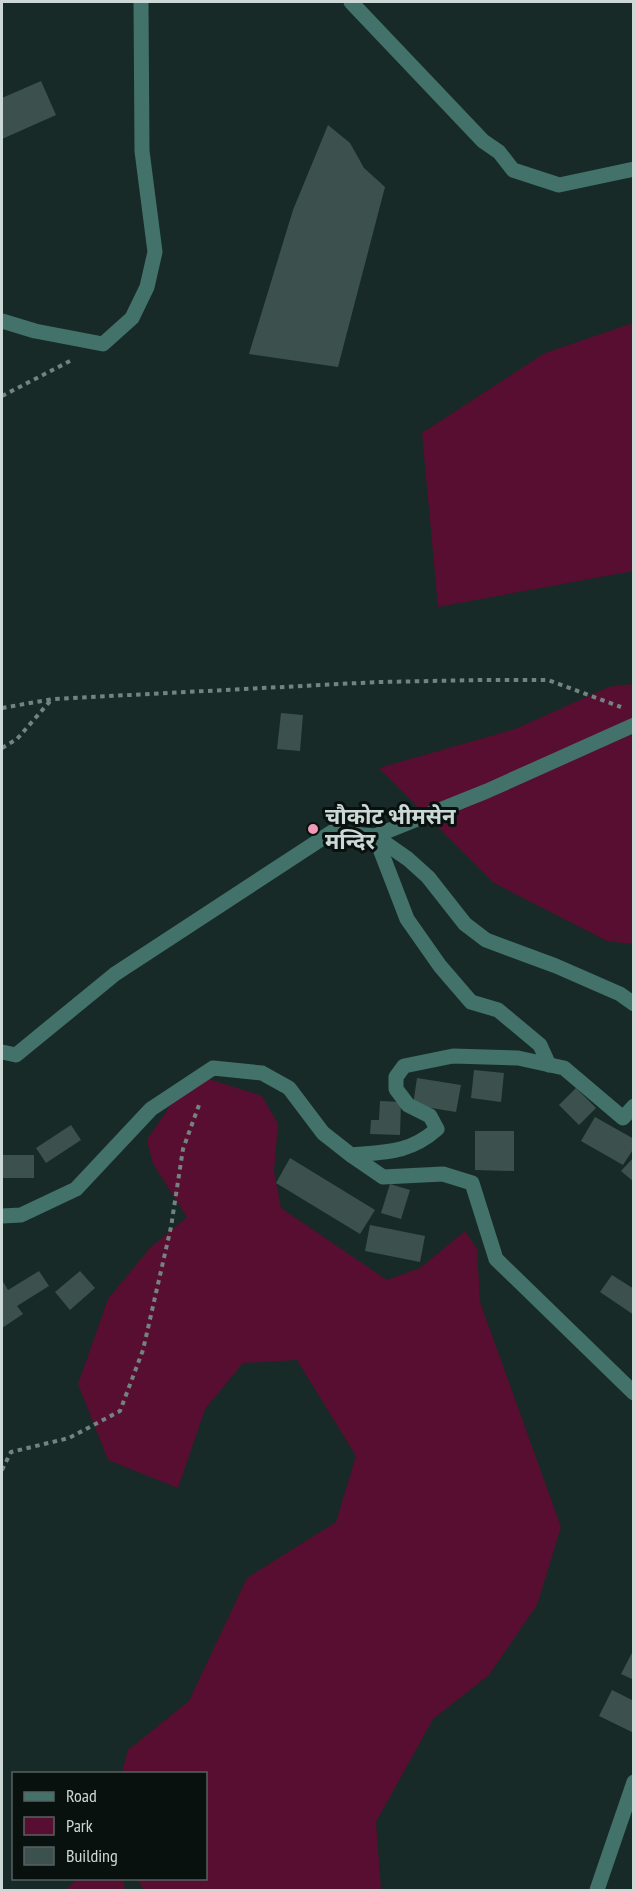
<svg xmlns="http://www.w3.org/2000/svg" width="635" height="1892" font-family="'PT Sans Narrow','Noto Sans Devanagari',sans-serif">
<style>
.green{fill:#580e30}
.building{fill:#3c514d}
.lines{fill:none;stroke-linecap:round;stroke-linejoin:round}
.path{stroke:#738380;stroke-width:4;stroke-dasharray:4.5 4.5;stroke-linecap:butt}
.minor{stroke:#427269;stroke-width:15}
.poi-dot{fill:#f09ab7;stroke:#09110f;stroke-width:2}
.labels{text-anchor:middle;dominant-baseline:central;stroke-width:6;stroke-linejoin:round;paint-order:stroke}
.poi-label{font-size:22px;font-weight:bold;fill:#ccd8d6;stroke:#09110f;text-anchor:start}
</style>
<rect width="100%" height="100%" fill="#172a27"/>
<g class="green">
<polygon points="633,323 633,571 438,607 422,433 545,353"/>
<polygon points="633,684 633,944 607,941 494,883 379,768 515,729 609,687"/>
<polygon points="209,1079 262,1096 278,1124 274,1171 281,1208 387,1280 420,1268 465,1231 477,1249 480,1302 561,1527 537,1605 489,1675 433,1719 376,1822 381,1890 144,1890 137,1879 206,1878 206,1774 122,1773 128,1750 189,1701 247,1578 336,1522 356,1456 297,1360 243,1363 205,1409 178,1488 108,1460 78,1384 108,1299 150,1248 187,1217 153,1164 147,1140 178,1094"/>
<polygon points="77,1879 123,1879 125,1890 65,1890"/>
</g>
<g class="building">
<polygon points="41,81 56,115 2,139 2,98"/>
<polygon points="328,125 350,143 364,168 385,187 338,367 249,354 293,210"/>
<polygon points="281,713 303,715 300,751 277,749"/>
<polygon points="474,1070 504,1073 501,1102 471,1098"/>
<polygon points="417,1078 461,1085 456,1112 413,1105"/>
<polygon points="576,1088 596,1108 579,1125 559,1105"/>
<polygon points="380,1101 401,1102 400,1135 370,1134 371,1120 379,1120"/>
<polygon points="595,1117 634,1139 634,1148 623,1165 581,1141"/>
<polygon points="71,1125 81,1140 46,1163 36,1148"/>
<polygon points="475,1131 514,1131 514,1171 475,1170"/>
<rect x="2" y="1155" width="32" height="23"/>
<polygon points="634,1157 634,1182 621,1171"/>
<polygon points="290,1158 375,1210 360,1234 276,1183"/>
<polygon points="390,1184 410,1190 401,1219 381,1213"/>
<polygon points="370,1225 425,1236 420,1262 365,1251"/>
<polygon points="39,1271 49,1286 17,1306 23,1314 2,1328 2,1280 8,1290"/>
<polygon points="80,1271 95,1288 70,1310 55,1292"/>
<polygon points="612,1275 634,1289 634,1315 600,1292"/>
<polygon points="634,1649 634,1680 621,1674"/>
<polygon points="612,1690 634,1701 634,1733 599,1716"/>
</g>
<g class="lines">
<g class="path">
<polyline points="2,396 70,361"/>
<polyline points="2,708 53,699 378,682 483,680 548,680 621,707"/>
<polyline points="2,748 17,739 52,699"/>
<polyline points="2,1470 11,1452 69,1438 120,1411 143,1350 171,1227 183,1149 199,1105"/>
</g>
<g class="minor">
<polyline points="351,2 483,141 499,152 513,170 559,185 634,169"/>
<polyline points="2,321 35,331 103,344 132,318 147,287 155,252 142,151 141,2"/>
<polyline points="2,1052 16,1055 115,974 332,832 375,836 408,859 428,877 465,924 486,940 556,966 620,994 634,1004"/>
<polyline points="549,1065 540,1045 498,1010 471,1002 440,966 407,919 375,836 487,791 634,725"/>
<polyline points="351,1155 383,1177 443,1174 472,1183 496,1259 634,1393"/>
<path d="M 2,1216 L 21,1215 L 76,1189 L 151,1109 L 213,1068 L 262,1073 L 289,1088 L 323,1133 L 351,1155 C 386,1152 410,1153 437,1129 L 430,1116 L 408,1105 L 396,1089 L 396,1077 L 404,1066 L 453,1056 L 518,1058 L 564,1068 L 623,1118 L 634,1106"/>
<polyline points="597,1890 634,1782"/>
</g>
</g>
<circle class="poi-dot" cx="313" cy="829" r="6"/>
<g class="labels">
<g class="poi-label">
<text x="325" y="816">चौकोट भीमसेन<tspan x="325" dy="25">मन्दिर</tspan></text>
</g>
</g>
<rect width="635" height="1892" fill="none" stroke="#ccd8d6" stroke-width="6"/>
<rect x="12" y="1772" width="195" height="108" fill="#09110f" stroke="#57615f" stroke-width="1.5"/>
<rect x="24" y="1792" width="30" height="9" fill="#427269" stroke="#57615f" stroke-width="1.5"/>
<text x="66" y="1802" font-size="18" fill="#ccd8d6">Road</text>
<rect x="24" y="1817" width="30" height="18" fill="#580e30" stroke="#57615f" stroke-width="1.5"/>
<text x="66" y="1832" font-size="18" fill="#ccd8d6">Park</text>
<rect x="24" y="1847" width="30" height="18" fill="#3c514d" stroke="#57615f" stroke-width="1.5"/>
<text x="66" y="1862" font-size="18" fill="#ccd8d6">Building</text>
</svg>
